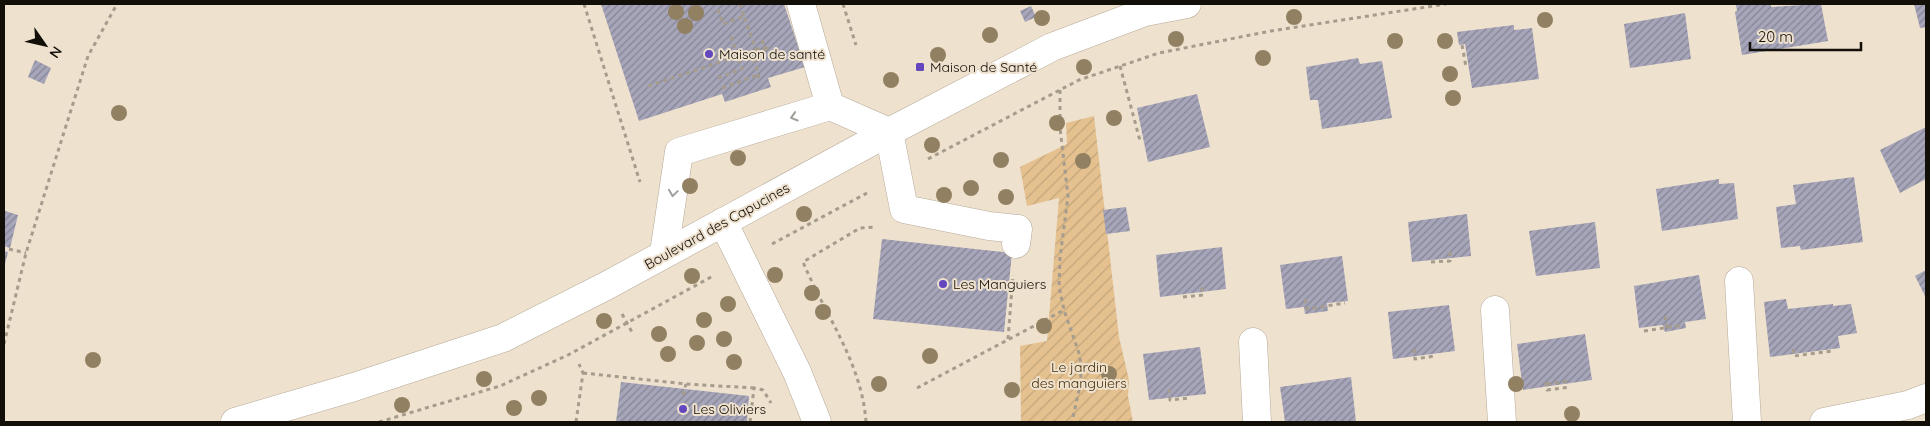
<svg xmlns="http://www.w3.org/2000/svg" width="1930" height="426" font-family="Quicksand,sans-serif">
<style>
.garden{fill:url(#garden-furrows)}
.building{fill:url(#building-hatch)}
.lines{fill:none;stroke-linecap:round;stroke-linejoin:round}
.minor-casing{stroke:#b7aa99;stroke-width:29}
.path{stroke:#a69c8d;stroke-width:3;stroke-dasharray:4 4;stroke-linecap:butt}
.minor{stroke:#fff;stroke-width:28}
.tree{fill:#928062}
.oneway{stroke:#a09f9c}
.poi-dot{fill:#6247bf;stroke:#eee1ce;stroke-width:2}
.labels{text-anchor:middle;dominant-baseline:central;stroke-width:4;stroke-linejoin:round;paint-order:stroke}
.poi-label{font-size:14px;fill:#120e08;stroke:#eee1ce;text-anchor:start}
.street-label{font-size:14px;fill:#120e08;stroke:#eee1ce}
.park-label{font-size:14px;fill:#473009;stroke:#eee1ce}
</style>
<defs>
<pattern id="garden-furrows" width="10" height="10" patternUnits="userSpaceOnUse" patternTransform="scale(1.25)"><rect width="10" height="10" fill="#e5c190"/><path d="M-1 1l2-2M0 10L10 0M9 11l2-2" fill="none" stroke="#c3a57b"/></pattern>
<pattern id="building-hatch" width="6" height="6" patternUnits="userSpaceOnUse" patternTransform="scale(1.25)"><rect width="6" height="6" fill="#a6a5b9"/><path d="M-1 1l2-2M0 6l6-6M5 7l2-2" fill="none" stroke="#868594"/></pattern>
</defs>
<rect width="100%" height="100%" fill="#eee1ce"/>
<polygon class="garden" points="1094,116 1119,337 1129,380 1128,396 1133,422 1021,422 1020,346 1047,341 1059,198 1027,206 1020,167 1067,144 1066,123"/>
<g class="building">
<polygon points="601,4 784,4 805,67 768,78 771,87 725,102 722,94 639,121"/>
<polygon points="1749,4 1771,4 1771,7 1821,4 1828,41 1742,55 1735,12 1737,11 1736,5"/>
<polygon points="1914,4 1926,4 1926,27 1920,28"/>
<polygon points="1031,6 1036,17 1025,22 1020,11"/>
<polygon points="1685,13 1691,59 1630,68 1624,24"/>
<polygon points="1514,25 1514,30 1532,28 1539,79 1472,88 1465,44 1459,45 1457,32"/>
<polygon points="1358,58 1360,64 1382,61 1392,118 1322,129 1318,100 1310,100 1306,67"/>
<polygon points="35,60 51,68 44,84 28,77"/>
<polygon points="1197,94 1210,147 1148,162 1137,108"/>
<polygon points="1926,127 1926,179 1900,193 1880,150"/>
<polygon points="1854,177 1863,242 1801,250 1800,246 1781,248 1776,207 1796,204 1793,185"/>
<polygon points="1719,179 1719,184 1734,183 1738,219 1662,231 1656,189"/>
<polygon points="1126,207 1130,231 1106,234 1103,210"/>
<polygon points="5,211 18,215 10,248 4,246"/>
<polygon points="1467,214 1471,256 1412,262 1408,222"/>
<polygon points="1595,222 1600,268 1536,276 1529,231"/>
<polygon points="882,239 1012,253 1004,332 873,319"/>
<polygon points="1222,247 1226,289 1160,297 1156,255"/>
<polygon points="4,251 8,252 4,268"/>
<polygon points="1342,256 1348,301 1327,303 1328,311 1305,314 1304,307 1286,309 1280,265"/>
<polygon points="1926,270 1926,298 1915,276"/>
<polygon points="1699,275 1706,319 1685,322 1686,328 1665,332 1663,325 1639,328 1634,286"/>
<polygon points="1786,299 1788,309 1833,304 1833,306 1851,304 1857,333 1838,336 1840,348 1770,357 1764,302"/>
<polygon points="1449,305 1455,351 1393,359 1388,312"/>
<polygon points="1585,334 1592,380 1523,390 1517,344"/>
<polygon points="1200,347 1206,394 1149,400 1143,354"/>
<polygon points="1351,377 1356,422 1285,422 1280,387"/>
<polygon points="621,382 749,396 747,422 616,422"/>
</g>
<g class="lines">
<defs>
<g id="minor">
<polyline points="801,4 830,106"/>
<polyline points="723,222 797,372 817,422"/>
<polyline points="664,253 679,152 830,106 889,132 904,209 989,226 1018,229 1016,244"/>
<polyline points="1739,281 1747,422"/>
<polyline points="1495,310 1502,422"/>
<polyline points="1253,342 1257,422"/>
<polyline points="235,422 354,387 503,338 606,286 889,132 1052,47 1145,12 1187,4"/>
<polyline points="1824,422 1908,405 1926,398"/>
</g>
</defs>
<use href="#minor" class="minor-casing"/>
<g class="path">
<polyline points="584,4 640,182"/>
<polyline points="740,4 744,16"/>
<polyline points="843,4 856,45"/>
<polyline points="762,40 764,47 770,50"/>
<polyline points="1462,45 1466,67"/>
<polyline points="756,50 764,47 766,54"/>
<polyline points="752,51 760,81"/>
<polyline points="1120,66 1139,137 1140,140 1143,139"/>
<polyline points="718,78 742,69 730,33"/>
<polyline points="648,86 756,50 744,16 723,24 716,4"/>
<polyline points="722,88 758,75"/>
<polyline points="1060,90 1060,128 1068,196 1060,258 1059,286 1064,310 1080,356 1081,381 1072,422"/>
<polyline points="928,159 1079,80 1159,53 1271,31 1446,4"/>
<polyline points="772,244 867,193"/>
<polyline points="9,249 26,253"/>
<polyline points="1431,262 1450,261 1450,249"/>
<polyline points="1183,297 1203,295 1201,283"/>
<polyline points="1305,299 1307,309 1345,303"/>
<polyline points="622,314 633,334"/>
<polyline points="1665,316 1667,328"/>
<polyline points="1644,331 1684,325"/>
<polyline points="1008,339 1013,275"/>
<polyline points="4,344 26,253 88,56 117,4"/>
<polyline points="1414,349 1415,359 1435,356"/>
<polyline points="1793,349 1794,356 1833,351"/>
<polyline points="583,373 686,384 754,388"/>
<polyline points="1546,382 1547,390 1570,387"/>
<polyline points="1547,384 1569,381"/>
<polyline points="917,388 1064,310"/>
<polyline points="1169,389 1170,400 1189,398"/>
<polyline points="683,395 686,384"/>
<polyline points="1309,420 1309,422"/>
<polyline points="379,422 500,386 568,355 713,276"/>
<polyline points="576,422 583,373 579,364"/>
<polyline points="750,422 754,388 763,390 771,403"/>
<path d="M 866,422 C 862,363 825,315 803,262 L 860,228 L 876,227"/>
</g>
<use href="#minor" class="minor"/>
</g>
<g class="tree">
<circle cx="676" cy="12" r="8"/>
<circle cx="696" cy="13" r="8"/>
<circle cx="1294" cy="17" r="8"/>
<circle cx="1042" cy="18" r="8"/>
<circle cx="1545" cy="20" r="8"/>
<circle cx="685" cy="26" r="8"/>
<circle cx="990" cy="35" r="8"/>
<circle cx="1176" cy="39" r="8"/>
<circle cx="1395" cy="41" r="8"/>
<circle cx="1445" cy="41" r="8"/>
<circle cx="938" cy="55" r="8"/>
<circle cx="1263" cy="58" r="8"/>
<circle cx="1084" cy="67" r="8"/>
<circle cx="1450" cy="74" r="8"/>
<circle cx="891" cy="80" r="8"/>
<circle cx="1453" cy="98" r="8"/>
<circle cx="119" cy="113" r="8"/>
<circle cx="1114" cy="118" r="8"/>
<circle cx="1057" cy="123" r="8"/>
<circle cx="932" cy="145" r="8"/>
<circle cx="738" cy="158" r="8"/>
<circle cx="1001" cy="160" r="8"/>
<circle cx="1083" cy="161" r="8"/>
<circle cx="690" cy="186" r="8"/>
<circle cx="971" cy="188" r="8"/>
<circle cx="944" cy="195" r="8"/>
<circle cx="1006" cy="197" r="8"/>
<circle cx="804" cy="214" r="8"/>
<circle cx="775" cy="275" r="8"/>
<circle cx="692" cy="276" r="8"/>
<circle cx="812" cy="293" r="8"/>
<circle cx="728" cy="304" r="8"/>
<circle cx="823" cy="312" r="8"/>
<circle cx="704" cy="320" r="8"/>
<circle cx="604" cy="321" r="8"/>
<circle cx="1044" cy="326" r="8"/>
<circle cx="659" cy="334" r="8"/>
<circle cx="724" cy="339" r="8"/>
<circle cx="697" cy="343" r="8"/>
<circle cx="668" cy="354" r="8"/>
<circle cx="930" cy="356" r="8"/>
<circle cx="93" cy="360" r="8"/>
<circle cx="734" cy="362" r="8"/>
<circle cx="1109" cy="374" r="8"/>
<circle cx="484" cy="379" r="8"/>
<circle cx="879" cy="384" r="8"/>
<circle cx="1516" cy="384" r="8"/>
<circle cx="1012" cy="390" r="8"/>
<circle cx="539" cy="398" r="8"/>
<circle cx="402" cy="405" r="8"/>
<circle cx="514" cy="408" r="8"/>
<circle cx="1572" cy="414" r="8"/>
</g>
<defs><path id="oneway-chevron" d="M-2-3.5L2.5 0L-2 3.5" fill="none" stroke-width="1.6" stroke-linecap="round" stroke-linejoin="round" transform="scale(1.25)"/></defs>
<g class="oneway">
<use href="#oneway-chevron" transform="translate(794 117) rotate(163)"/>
<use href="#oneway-chevron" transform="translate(673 193) rotate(98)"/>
</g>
<g class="poi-dot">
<circle cx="709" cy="54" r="5"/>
<rect x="915" y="62" width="10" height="10" rx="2.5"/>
<circle cx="943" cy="284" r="5"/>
<circle cx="683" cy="409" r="5"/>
</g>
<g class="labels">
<g class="poi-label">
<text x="719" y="54">Maison de santé</text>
<text x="930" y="67">Maison de Santé</text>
<text x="953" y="284">Les Manguiers</text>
<text x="693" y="409">Les Oliviers</text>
</g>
<g class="street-label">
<text transform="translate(717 226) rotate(-29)">Boulevard des Capucines</text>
</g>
<g class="park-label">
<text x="1079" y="367">Le jardin<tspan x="1079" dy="16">des manguiers</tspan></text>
</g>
</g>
<rect width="1930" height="426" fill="none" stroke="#120e08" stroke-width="10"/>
<g transform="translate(45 45) rotate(124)" stroke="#eee1ce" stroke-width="4" paint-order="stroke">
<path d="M0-4L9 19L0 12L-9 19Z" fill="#120e08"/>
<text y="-8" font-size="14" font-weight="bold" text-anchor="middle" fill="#120e08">N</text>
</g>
<path d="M1750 42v8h111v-8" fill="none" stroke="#120e08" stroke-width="2.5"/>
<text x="1758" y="42" font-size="15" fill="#120e08" stroke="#eee1ce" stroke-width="4" paint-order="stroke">20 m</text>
</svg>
